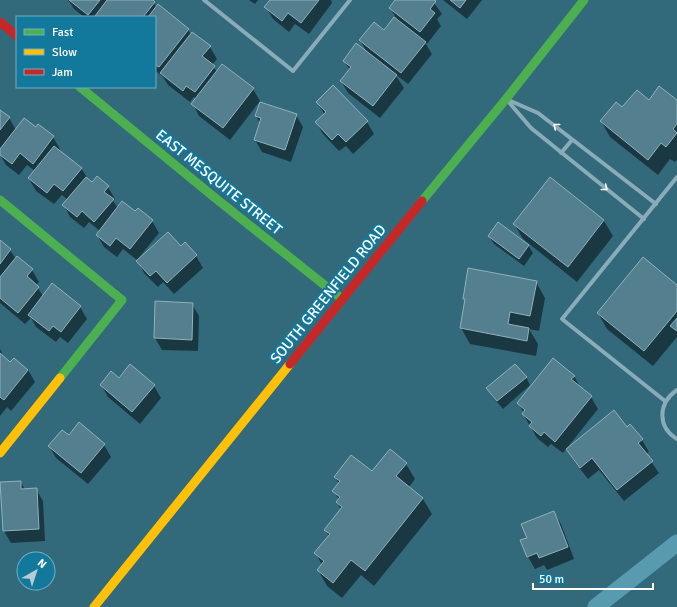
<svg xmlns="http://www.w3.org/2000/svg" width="677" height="607" font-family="Signika,sans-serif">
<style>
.shadow{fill:#0007}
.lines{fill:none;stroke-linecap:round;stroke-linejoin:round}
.canal{stroke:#589ab0;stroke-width:17}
.building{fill:#547f8e;stroke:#91b1bb}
.street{stroke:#8aabb8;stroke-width:4}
.fast{stroke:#4caf50;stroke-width:9}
.slow{stroke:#ffc107;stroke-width:9}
.jam{stroke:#c62828;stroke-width:9}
.oneway{stroke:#fff}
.labels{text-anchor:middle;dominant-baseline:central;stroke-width:4;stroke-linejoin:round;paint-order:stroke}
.street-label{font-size:15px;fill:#fff;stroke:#13799c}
</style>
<rect width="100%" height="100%" fill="#326a7c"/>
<g class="shadow">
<polygon points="68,0 151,0 157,7 188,29 191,35 210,47 217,59 212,65 217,72 253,89 260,101 230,140 199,116 193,104 196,99 194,97 190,102 168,85 163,77 157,72 155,74 155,17 84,17 74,9"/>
<polygon points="249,0 258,0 255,4"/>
<polygon points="269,0 331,0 332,3 309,34 295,24 289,32 273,19 266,7 271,1"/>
<polygon points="396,0 432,0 442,14 437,19 441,26 427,44 424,41 432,54 408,84 395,74 404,88 380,118 348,93 341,81 350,70 344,61 368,54 360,40 384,31 398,21 390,8"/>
<polygon points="443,0 482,0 467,19"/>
<polygon points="649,101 677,101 677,160 675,162 670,159 658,175 610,137 601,121 623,109"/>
<polygon points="317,102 367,122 374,134 353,154 346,146 339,151 323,134 316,122 325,115"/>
<polygon points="0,111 9,118 16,130 37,128 53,137 60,149 59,151 81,168 88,179 92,183 108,187 115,199 113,201 118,208 135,213 152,221 159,233 137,260 123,249 117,257 104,247 97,235 100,231 89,222 84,228 70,217 64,205 68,200 62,195 54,204 36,191 29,179 35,171 27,165 19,175 6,165 0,155"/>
<polygon points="296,115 303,127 291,162 262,152 255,140 260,123 256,116"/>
<polygon points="551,178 604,221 613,236 577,282 523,239 514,224"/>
<polygon points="489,236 527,243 533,253 524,266 494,244"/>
<polygon points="0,242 10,250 16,259 32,270 39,282 36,285 43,296 80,307 87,319 68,343 60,337 56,342 36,327 31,318 25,324 0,303"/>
<polygon points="196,256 203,268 174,294 163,282 158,287 144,273 138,261"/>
<polygon points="536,282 545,298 539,331 529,329 538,344 536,356 470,344 461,328 466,302 464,299"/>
<polygon points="677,286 677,337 653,366 607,329 598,313"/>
<polygon points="192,304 199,316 198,351 162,350 155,338"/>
<polygon points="0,349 2,353 1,355 10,363 28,370 35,382 11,411 7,407 0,416"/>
<polygon points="130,366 154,386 161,398 140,424 108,397 101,385 119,379"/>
<polygon points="574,376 581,388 591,397 598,409 563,453 551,444 548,447 537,438 523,414 524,413 518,403"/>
<polygon points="526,377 530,385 503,409 492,396 487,388"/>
<polygon points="627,428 642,440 649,452 646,454 659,473 624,501 599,470 588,479 574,461 567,449"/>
<polygon points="69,437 104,445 111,457 88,484 56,458 49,446"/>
<polygon points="406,464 415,479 409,487 423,499 432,514 374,586 361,575 342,598 327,586 318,570 322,565 316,553 329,536 325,530 341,510 337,502 339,500 334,491 339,484 335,477 372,473"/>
<polygon points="21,482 25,490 36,489 43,501 45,541 11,543 4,531"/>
<polygon points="554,512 561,524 574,559 547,570 544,565 535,569 528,557 522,541 528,539"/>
</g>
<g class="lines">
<polyline class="canal" points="596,607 677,543"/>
</g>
<g class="building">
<polygon points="69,0 100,0 88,15"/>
<polygon points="107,0 153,0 155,2 143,17 96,17 95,16"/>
<polygon points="270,0 319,0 301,23 288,13 282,21 264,7"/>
<polygon points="395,0 434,0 436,1 430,9 435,13 420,32 389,8"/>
<polygon points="450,0 466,0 460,8"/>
<polygon points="158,4 189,29 159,67 155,65 155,17 148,17"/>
<polygon points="394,17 426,42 401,73 359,40 374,22 384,30"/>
<polygon points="192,32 211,46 202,56 215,66 195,92 186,86 183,91 160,73"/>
<polygon points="356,43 397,75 373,106 340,81 351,67 343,61"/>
<polygon points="222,64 254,88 223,128 191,104"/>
<polygon points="333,85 368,121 346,142 338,134 332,140 315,122 326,112 316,102"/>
<polygon points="659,86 677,100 677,124 673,129 677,133 666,147 661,143 648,160 600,121 616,102 622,107 637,90 649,100"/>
<polygon points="260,102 297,114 285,150 254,140 261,118 255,116"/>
<polygon points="0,110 10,117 0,130"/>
<polygon points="24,118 36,127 38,124 54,136 33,164 20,153 12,164 0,155 0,149"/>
<polygon points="54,146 82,168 63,191 54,184 47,193 28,178"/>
<polygon points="97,176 109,186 104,192 114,199 94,222 82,211 77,217 62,205 86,177 92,182"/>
<polygon points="550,177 604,220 568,267 513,224"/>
<polygon points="122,201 135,211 138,208 153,220 130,249 116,238 110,246 96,235"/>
<polygon points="498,222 529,245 519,259 488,236"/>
<polygon points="168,232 181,246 185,242 197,255 167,283 156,271 150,276 136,261"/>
<polygon points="0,240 11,249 0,264"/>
<polygon points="17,256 33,269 27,276 39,287 18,313 0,298 0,277"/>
<polygon points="643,257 677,285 677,311 644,351 597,313"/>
<polygon points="468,268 537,281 530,316 510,312 508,324 529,328 527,341 460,328 465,299 463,299"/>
<polygon points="52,283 81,306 61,332 53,326 49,331 28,315"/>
<polygon points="155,301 193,303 192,340 154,338"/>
<polygon points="677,318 677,331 670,326"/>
<polygon points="0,353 10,362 14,358 28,370 4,400 0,397"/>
<polygon points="553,358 575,376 571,379 592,396 555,442 544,432 541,436 529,426 532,422 522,414 525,410 517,403"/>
<polygon points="130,364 155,385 132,412 100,385 111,371 119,378"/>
<polygon points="515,364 527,377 497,401 486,388"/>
<polygon points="614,410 627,427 630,424 643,439 638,443 653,461 617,490 592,458 580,468 566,449"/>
<polygon points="79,422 105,444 81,473 48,446 62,430 69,435"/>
<polygon points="390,449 407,463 396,476 423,498 365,571 351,560 333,583 317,570 324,561 314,553 330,534 324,530 342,507 336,502 340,497 332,491 340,481 334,477 351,455 372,471"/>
<polygon points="21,481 21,489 37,488 39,529 3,531 0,482"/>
<polygon points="554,511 568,547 539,558 537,553 527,557 520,540 527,538 521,524"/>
</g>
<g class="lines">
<g class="street">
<polyline points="204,0 293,71 350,0"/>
<polyline points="506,99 538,113 656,204"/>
<polyline points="507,100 531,128 644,219"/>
<polyline points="561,153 572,140"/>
<path d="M 677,390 C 658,403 657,427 677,439"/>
<polyline points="665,401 562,319 677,177"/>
</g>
<g class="fast">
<polyline points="80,87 214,197 342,299"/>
<polyline points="0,200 122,300 60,378"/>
<polyline points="422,201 506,99 584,0"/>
</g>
<g class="slow">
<polyline points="0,453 60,378"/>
<polyline points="94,607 290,364"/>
</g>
<g class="jam">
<polyline points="0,22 17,36"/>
<polyline points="290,364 422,201"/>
</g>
</g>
<defs><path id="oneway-chevron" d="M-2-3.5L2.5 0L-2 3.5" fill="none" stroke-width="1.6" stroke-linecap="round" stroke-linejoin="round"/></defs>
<g class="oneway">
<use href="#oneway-chevron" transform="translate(556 126) rotate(-141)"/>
<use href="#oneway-chevron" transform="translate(605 188) rotate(39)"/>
</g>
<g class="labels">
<g class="street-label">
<text transform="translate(219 182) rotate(39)">EAST MESQUITE STREET</text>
<text transform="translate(328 294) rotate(-51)">SOUTH GREENFIELD ROAD</text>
</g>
</g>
<rect x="16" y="16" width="140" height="72" fill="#13799c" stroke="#71afc4"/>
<rect x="24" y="29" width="20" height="6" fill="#4caf50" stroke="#71afc4"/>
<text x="52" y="36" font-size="12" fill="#ffffff">Fast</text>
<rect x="24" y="49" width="20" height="6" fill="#ffc107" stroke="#71afc4"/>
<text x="52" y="56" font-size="12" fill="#ffffff">Slow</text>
<rect x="24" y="69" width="20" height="6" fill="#c62828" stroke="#71afc4"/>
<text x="52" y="76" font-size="12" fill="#ffffff">Jam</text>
<g transform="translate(36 571) rotate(39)"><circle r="19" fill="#13799c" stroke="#71afc4"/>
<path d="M0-3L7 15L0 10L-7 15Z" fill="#b7cbd1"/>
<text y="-6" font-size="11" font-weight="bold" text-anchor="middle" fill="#ffffff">N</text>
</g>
<path d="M533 583v6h120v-6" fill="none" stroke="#ffffff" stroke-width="2"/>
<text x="539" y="583" font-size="12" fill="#ffffff" stroke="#13799c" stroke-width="3" paint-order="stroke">50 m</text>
</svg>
